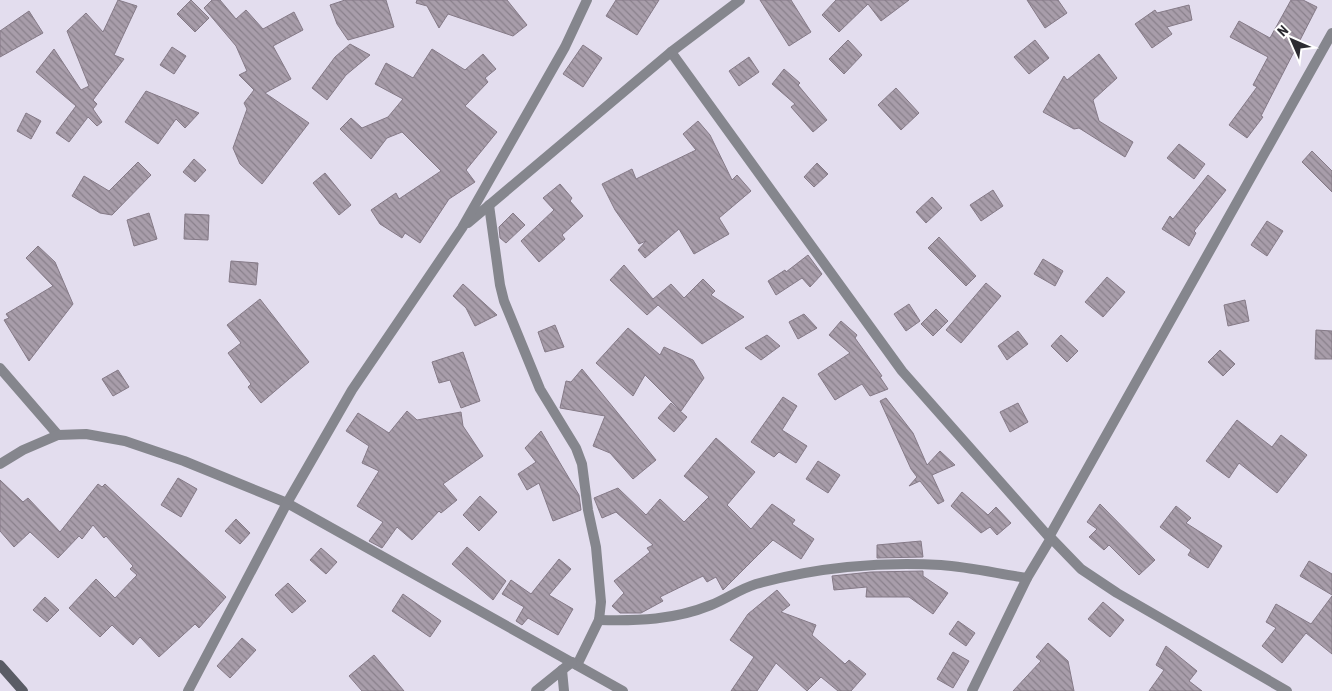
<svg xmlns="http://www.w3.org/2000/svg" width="1332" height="691" font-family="'Roboto Condensed',sans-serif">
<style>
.building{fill:url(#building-back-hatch);stroke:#857a87}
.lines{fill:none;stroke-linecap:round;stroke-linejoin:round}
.street{stroke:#85868d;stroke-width:10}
.secondary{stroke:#5a5c65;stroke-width:10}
</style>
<defs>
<pattern id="building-back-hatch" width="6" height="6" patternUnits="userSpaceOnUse" patternTransform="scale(1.25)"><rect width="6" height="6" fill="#a89daa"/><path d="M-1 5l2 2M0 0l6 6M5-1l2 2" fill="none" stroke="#89808b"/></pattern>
</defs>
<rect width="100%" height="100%" fill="#e3ddee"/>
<g class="building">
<polygon points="118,0 137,6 114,55 124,59 93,100 97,104 93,109 102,122 97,126 88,117 69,142 56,133 76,106 36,72 54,49 81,90 89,86 67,31 86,13 103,32"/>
<polygon points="191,0 209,18 195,32 177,14"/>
<polygon points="212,0 220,0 236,19 246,10 263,29 294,12 303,30 273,46 291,79 265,93 309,123 262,184 240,164 233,148 247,109 244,103 254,90 239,75 247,71 236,46 204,8"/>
<polygon points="345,0 386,0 394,27 348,40 337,24 330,5"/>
<polygon points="417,0 507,0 527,25 513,36 448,14 439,28 427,6 416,3"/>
<polygon points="616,0 659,0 637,35 606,16"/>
<polygon points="760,0 791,0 811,32 789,46"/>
<polygon points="836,0 909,0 881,21 868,4 839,32 822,15"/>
<polygon points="1027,0 1058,0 1067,13 1045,28"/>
<polygon points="1291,0 1303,0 1317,7 1261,116 1263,117 1247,138 1229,125 1257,87 1253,85 1268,57 1230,37 1239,21 1270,38"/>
<polygon points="1189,5 1192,20 1167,27 1172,34 1152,48 1135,24 1155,10 1157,13"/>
<polygon points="29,11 43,33 0,57 0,31"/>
<polygon points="848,40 862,55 844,74 829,59"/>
<polygon points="1035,40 1049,58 1029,74 1014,57"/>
<polygon points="350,44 370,55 346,75 327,100 312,88 335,57"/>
<polygon points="583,45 602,58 583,87 563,74"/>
<polygon points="172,47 186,56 174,74 160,65"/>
<polygon points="432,49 465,70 483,54 496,69 485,78 488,82 465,106 497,132 466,170 475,182 449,199 420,243 405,233 402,238 380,224 371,210 396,193 399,199 441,171 402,132 387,138 371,159 340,129 351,118 362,128 388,117 403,99 375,84 386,63 413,78"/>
<polygon points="1099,54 1117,78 1093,100 1099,121 1133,142 1125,157 1079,128 1074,129 1043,112 1064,76 1067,80"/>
<polygon points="749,57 759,72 739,86 729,71"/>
<polygon points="784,69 800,83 798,85 827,120 813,132 791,107 795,104 772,84"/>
<polygon points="896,88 919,113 901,130 878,105"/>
<polygon points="146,91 185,107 199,113 185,128 176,119 158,144 125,122"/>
<polygon points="26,113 41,121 31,139 17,131"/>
<polygon points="698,121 710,135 732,180 737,175 751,191 719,218 729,234 694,254 679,229 645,258 638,250 646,241 639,244 615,210 602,184 632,169 636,179 696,150 683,134"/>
<polygon points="1179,144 1205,164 1194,179 1167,158"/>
<polygon points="1312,151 1332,171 1332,192 1302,162"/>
<polygon points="194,159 206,170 195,182 183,172"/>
<polygon points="138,162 151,175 112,215 100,213 72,196 84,176 109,191"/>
<polygon points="817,163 828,174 814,187 804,177"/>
<polygon points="325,173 351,205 339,215 313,183"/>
<polygon points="1208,175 1226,190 1194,231 1196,233 1189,246 1162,229 1170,216 1173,219"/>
<polygon points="560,184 572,198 570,201 583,216 562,235 565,239 539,262 521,241 554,210 543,198"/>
<polygon points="993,190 1003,206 981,221 970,205"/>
<polygon points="932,197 942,208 926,223 916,212"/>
<polygon points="149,213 157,239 134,246 127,220"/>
<polygon points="513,213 525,225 506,243 500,238 499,227"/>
<polygon points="185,214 209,215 208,240 184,239"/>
<polygon points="1267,221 1283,231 1267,256 1251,245"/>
<polygon points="939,237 976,276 966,286 928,248"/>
<polygon points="38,246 55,262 73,304 29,361 4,320 9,318 6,314 53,286 26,258"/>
<polygon points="808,255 822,274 810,287 802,278 776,295 768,281 785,270 786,272"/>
<polygon points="1043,259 1063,271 1055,286 1034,274"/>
<polygon points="231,261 258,263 256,285 229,282"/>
<polygon points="624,265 653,299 671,284 684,298 703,279 715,291 711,295 744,317 702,344 658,305 647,315 610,280"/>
<polygon points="1107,277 1125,292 1103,317 1085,302"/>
<polygon points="986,283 1001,296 961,343 946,330"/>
<polygon points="463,284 497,315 475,326 466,308 453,296"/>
<polygon points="260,299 309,362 261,403 248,387 251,384 228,353 241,343 227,325"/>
<polygon points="1245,300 1249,321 1228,326 1224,305"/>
<polygon points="909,304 920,321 906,331 894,314"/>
<polygon points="936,309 948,321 933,336 921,324"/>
<polygon points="804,314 817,328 798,339 789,322"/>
<polygon points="841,321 857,335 855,338 882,376 880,377 888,389 870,396 862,384 835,400 818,374 850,353 829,335"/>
<polygon points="555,325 564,347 545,352 538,332"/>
<polygon points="628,328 660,355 664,347 693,360 704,378 681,411 645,375 633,396 596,363"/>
<polygon points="1316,330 1332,331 1332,359 1315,359"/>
<polygon points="1018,331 1028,344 1007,360 998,346"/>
<polygon points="767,335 780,346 761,360 745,348"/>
<polygon points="1061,335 1078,351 1067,362 1051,346"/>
<polygon points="1220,350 1235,364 1223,376 1208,362"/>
<polygon points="463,352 480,401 461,408 450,380 439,383 432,362"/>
<polygon points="582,369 656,460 633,479 610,453 593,446 605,416 560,408 566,381 571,382"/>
<polygon points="118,370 129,387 113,396 102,379"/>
<polygon points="783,397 797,406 782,430 807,446 796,463 779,452 774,457 751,442"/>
<polygon points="886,398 913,433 927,465 940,451 955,465 932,475 944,501 938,504 920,481 909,486 917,477 911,469 880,401"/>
<polygon points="671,403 687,417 674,432 658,418"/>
<polygon points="1018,403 1028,422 1010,432 1000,412"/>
<polygon points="407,411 417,420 461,412 463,426 483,456 443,484 457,500 441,513 439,511 412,540 397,527 382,548 369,541 383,522 357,506 379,471 362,463 369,446 346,431 358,413 389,433"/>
<polygon points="1237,420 1272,447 1281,435 1307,455 1277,493 1239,463 1229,478 1206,461"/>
<polygon points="541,431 579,495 581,510 553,521 539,483 527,490 518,474 536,462 525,448"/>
<polygon points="716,438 755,472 727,505 751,529 772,504 795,520 792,524 814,539 801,559 773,540 723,590 716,577 707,582 703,576 660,597 663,601 641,613 620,613 612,606 624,593 614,581 650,552 647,548 653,545 616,512 602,518 594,498 618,488 646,515 660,499 684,522 709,497 684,476"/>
<polygon points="818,461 840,475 828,493 806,479"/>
<polygon points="178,478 197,489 181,517 161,505"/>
<polygon points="0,480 23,502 28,498 60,532 98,484 102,487 105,484 226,597 199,628 195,624 159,657 140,637 133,645 112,625 100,637 69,608 96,579 115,598 137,575 130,569 133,566 106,536 104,538 93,525 82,539 79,536 58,558 30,532 14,547 0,531"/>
<polygon points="962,492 988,515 996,507 1011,523 997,535 990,527 981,533 951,506"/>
<polygon points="480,496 497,512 479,531 463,515"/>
<polygon points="1100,504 1155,560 1139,575 1109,545 1104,550 1089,537 1097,529 1087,522"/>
<polygon points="1176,506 1191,518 1186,523 1222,546 1208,568 1188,555 1191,550 1160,527"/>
<polygon points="236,519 250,533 240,544 225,531"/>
<polygon points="921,541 923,557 877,558 877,545"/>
<polygon points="467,547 506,581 493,600 452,564"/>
<polygon points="321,548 337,562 326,574 310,560"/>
<polygon points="559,559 571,569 549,595 573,609 558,635 528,618 522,625 516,621 524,607 502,594 511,580 531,594"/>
<polygon points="1309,561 1332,574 1332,595 1300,576"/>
<polygon points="923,571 923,576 948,593 933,614 909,597 866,597 867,587 834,590 832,576 871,572"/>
<polygon points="288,583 306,601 292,613 275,595"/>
<polygon points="777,590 790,605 781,612 816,625 812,635 845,664 849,660 866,674 851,691 838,691 821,677 807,691 776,663 757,691 731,691 754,657 730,640 748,614"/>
<polygon points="403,594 441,621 430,637 392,611"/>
<polygon points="1332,596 1332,654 1306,633 1282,663 1262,646 1276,628 1266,622 1276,604 1311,624"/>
<polygon points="45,597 59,610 47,622 33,610"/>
<polygon points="1103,602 1124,620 1110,637 1088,619"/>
<polygon points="958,621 975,633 966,646 949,634"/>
<polygon points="242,638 256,650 230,678 217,666"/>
<polygon points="1048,643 1068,661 1074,691 1013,691 1041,661 1036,657"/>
<polygon points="1166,646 1197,671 1189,681 1202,691 1149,691 1164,670 1156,665"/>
<polygon points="953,652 969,661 953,688 937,679"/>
<polygon points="374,655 404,691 362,691 349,676"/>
</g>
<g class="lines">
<g class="street">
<polyline points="671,52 902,371 1049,537"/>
<polyline points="489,205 500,285 504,301 540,389 576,448 582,464 588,510 596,547 601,602 599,620 577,665"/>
<polyline points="468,223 671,52 740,0"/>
<polyline points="0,368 58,435"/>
<polyline points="0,464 23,450 58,435 86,434 125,441 184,461 287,503 623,691"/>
<polyline points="1051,538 1081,569 1117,593 1287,691"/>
<path d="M 599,620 C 638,621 674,620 711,605 C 726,599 740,589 756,584 C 814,568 880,561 941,565 C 970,567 999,574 1027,578"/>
<polyline points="562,670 564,691"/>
<polyline points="188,691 287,503 352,390 462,228 565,47 587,0"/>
<polyline points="536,691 572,662"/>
<polyline points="972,691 1027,578 1051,538 1049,537 1332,33"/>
</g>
<polyline class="secondary" points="0,665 23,691"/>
</g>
<g transform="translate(1292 40) rotate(315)" stroke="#ffffff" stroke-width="4" paint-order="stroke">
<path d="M0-4L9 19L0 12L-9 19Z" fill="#2c2b31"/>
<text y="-8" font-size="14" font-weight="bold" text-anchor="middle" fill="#2c2b31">N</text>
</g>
</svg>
